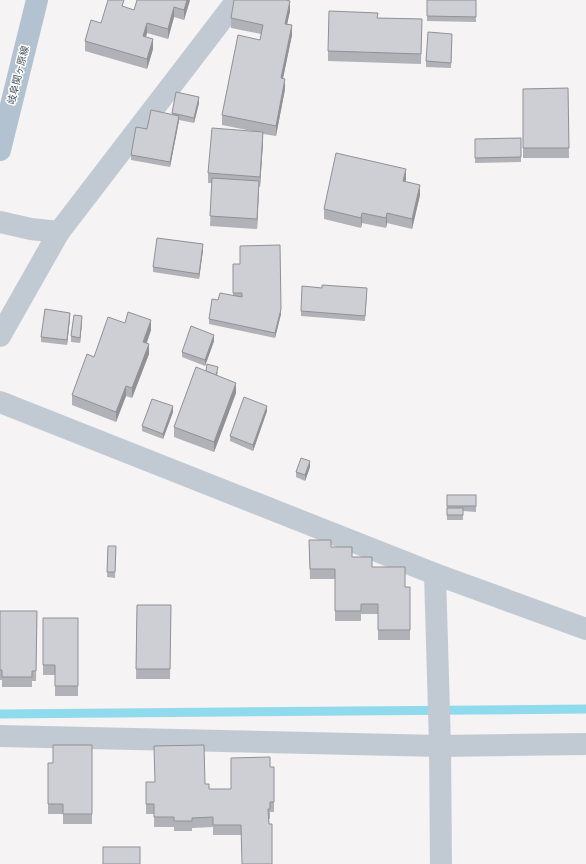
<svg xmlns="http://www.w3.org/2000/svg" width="586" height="864" font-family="'DejaVu Sans','Noto Sans JP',sans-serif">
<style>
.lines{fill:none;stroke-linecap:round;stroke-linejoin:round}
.stream{stroke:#90daee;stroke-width:9}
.minor{stroke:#c1cad2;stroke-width:22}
.tertiary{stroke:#c1cad2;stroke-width:22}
.primary{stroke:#b3c2d1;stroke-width:22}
.wall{fill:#b0b2b7}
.shaded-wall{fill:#909195}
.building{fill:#cdcfd5;stroke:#909195}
.labels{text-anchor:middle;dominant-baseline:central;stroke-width:3;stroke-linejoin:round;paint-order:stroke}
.street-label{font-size:10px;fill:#4a5661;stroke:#fff}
</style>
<rect width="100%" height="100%" fill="#f5f3f3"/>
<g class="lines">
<polyline class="stream" points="0,714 586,709"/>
<g class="minor">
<polyline points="0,222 31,229 59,232 237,0"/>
<polyline points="0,336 59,232"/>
<polyline points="435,574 440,746 441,864"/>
</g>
<g class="tertiary">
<polyline points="0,402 435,574 586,629"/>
<polyline points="0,736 440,746 586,744"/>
</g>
<polyline class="primary" points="0,150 37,0"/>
</g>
<g class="wall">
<polygon points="190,0 184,20 174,17 168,39 147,33 146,37 153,49 147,69 85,51 85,41 101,23 124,7 134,10"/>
<polygon points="427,0 476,0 476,22 427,21"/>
<polygon points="290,11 287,24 292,35 283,78 285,89 276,136 263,134 263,142 260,187 259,187 257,229 210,226 212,183 208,183 208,173 252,131 222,125 222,115 260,40 261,34 231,28 231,18"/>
<polygon points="378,18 422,19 421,64 328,61 328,51"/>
<polygon points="452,39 451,68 426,67 426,61"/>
<polygon points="568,88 569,158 523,158 523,89"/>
<polygon points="199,103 194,123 179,120 170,167 131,160 131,155 172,114 172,113"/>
<polygon points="521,138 521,162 475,163 475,139"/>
<polygon points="406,179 405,181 420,195 412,229 387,223 386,228 362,223 361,228 324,219 324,209"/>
<polygon points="203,250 199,279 153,272 153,267"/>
<polygon points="233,264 281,314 275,338 209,324 209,319 233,295"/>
<polygon points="322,288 367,293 365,321 301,316 301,311"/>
<polygon points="70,318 67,345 41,342 41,337"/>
<polygon points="82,322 80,343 71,342 71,336"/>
<polygon points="125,323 151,330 147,343 149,354 132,398 126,396 116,422 72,405 72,395 94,357"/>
<polygon points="214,341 205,366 182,357 182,352"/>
<polygon points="206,371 218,372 217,376 236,393 214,452 174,437 174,427"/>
<polygon points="267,411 253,451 230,441 230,436"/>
<polygon points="173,412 163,439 142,431 142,426"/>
<polygon points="310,467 305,481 296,477 296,472"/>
<polygon points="447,495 476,495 476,512 463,511 463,520 447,520"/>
<polygon points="309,540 331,547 372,567 405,587 410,587 410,640 378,640 378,614 361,614 361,621 335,621 335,579 310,579"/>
<polygon points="108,546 116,551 115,578 107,577"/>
<polygon points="137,605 171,605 170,679 136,679"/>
<polygon points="0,611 37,611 36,681 32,681 32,687 2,687 2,680 0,680"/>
<polygon points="43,618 78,618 78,696 55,696 55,675 43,675"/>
<polygon points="92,745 92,824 63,824 63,814 48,814 48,763 53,763"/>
<polygon points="270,767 274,767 274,812 270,812 270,819 269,819 241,835 213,835 213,827 192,828 192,831 174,831 174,827 154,827 154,814 146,814 146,782 205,784 209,789 231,789"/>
</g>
<g class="shaded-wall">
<polygon points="187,0 190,0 184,20 184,10"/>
<polygon points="290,1 290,11 285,34 285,24"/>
<polygon points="174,7 174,17 168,39 168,29"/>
<polygon points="147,23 147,33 143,46 143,36"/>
<polygon points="292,25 292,35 281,88 281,78"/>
<polygon points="153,39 153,49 147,69 147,59"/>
<polygon points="285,79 285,89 276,136 276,126"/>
<polygon points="199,97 199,103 194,123 194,118"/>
<polygon points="179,116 179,121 170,167 170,162"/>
<polygon points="263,132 263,142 260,187 260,177"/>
<polygon points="406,169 406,179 403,191 403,181"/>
<polygon points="259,181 259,191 257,229 257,219"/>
<polygon points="420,185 420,195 412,229 412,219"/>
<polygon points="362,213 362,223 361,228 361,218"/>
<polygon points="387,213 387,223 386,228 386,218"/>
<polygon points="203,244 203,250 199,279 199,274"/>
<polygon points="281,309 281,314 275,338 275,333"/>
<polygon points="70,313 70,318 67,345 67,340"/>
<polygon points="82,316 82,322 80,343 80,338"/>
<polygon points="151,320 151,330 143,352 143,342"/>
<polygon points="214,335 214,341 205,366 205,360"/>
<polygon points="149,344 149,354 132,398 132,388"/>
<polygon points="236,383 236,393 214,452 214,442"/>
<polygon points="126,386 126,396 116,422 116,412"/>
<polygon points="173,406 173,412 163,439 163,434"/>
<polygon points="267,406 267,411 253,451 253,445"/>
<polygon points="310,461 310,467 305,481 305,475"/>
</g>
<g class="building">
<polygon points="108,0 124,0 122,6 134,10 137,0 187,0 184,10 174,7 168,29 147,23 143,36 153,39 147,59 85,41 91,20 101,23"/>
<polygon points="234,0 286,0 290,1 285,24 292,25 281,78 285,79 276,126 222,115 238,35 260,40 263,25 231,18"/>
<polygon points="427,0 476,0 476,17 427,16"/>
<polygon points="329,11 378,13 377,18 422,19 421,54 328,51"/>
<polygon points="428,32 452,34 451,63 426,61"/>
<polygon points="568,88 569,148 523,148 523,89"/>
<polygon points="176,92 199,97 194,118 172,113"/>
<polygon points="151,110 179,116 170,162 131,155 136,127 147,129"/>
<polygon points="212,128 263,132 260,177 208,173"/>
<polygon points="521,138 521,157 475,158 475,139"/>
<polygon points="336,153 406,169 403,181 420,185 412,219 387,213 386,218 362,213 361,218 324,209"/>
<polygon points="212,178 259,181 257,219 210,216"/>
<polygon points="157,238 203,244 199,274 153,267"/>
<polygon points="280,245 281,309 275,333 209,319 212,299 218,300 220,293 242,297 242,293 233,293 233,264 240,264 240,246"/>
<polygon points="322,285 367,288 365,316 301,311 302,286 322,288"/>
<polygon points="45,309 70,313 67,340 41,337"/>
<polygon points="128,312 151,320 143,342 149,344 132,388 126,386 116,412 72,395 87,354 94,357 108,317 125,323"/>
<polygon points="74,315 82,316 80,338 71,336"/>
<polygon points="191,326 214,335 205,360 182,352"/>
<polygon points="207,364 218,367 216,375 206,371"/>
<polygon points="196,367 236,383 214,442 174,427"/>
<polygon points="244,397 267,406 253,445 230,436"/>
<polygon points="152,399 173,406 163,434 142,426"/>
<polygon points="301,458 310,461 305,475 296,472"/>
<rect x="447" y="495" width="29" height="11"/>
<rect x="447" y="508" width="16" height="7"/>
<polygon points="309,540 331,540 331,547 352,547 352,557 372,557 372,567 405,567 405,587 410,587 410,630 378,630 378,604 361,604 361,611 335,611 335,569 310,569"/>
<polygon points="108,546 116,546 115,572 107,572"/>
<polygon points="137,605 171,605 170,669 136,669"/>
<polygon points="0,611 37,611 36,671 32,671 32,677 2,677 2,670 0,670"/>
<polygon points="43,618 78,618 78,686 55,686 55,665 43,665"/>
<polygon points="53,745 92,745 92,814 63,814 63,804 48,804 48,763 53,763"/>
<polygon points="204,745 205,784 209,784 209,789 231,789 231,758 270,757 270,767 274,767 274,802 270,802 270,809 268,809 269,824 272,824 272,864 242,864 241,825 213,825 213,817 192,818 192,821 174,821 174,817 154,817 154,804 146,804 146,782 155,782 154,746"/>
<rect x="103" y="847" width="37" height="17"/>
</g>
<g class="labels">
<g class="street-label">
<text transform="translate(18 75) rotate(-76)">岐阜関ヶ原線</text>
</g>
</g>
</svg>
